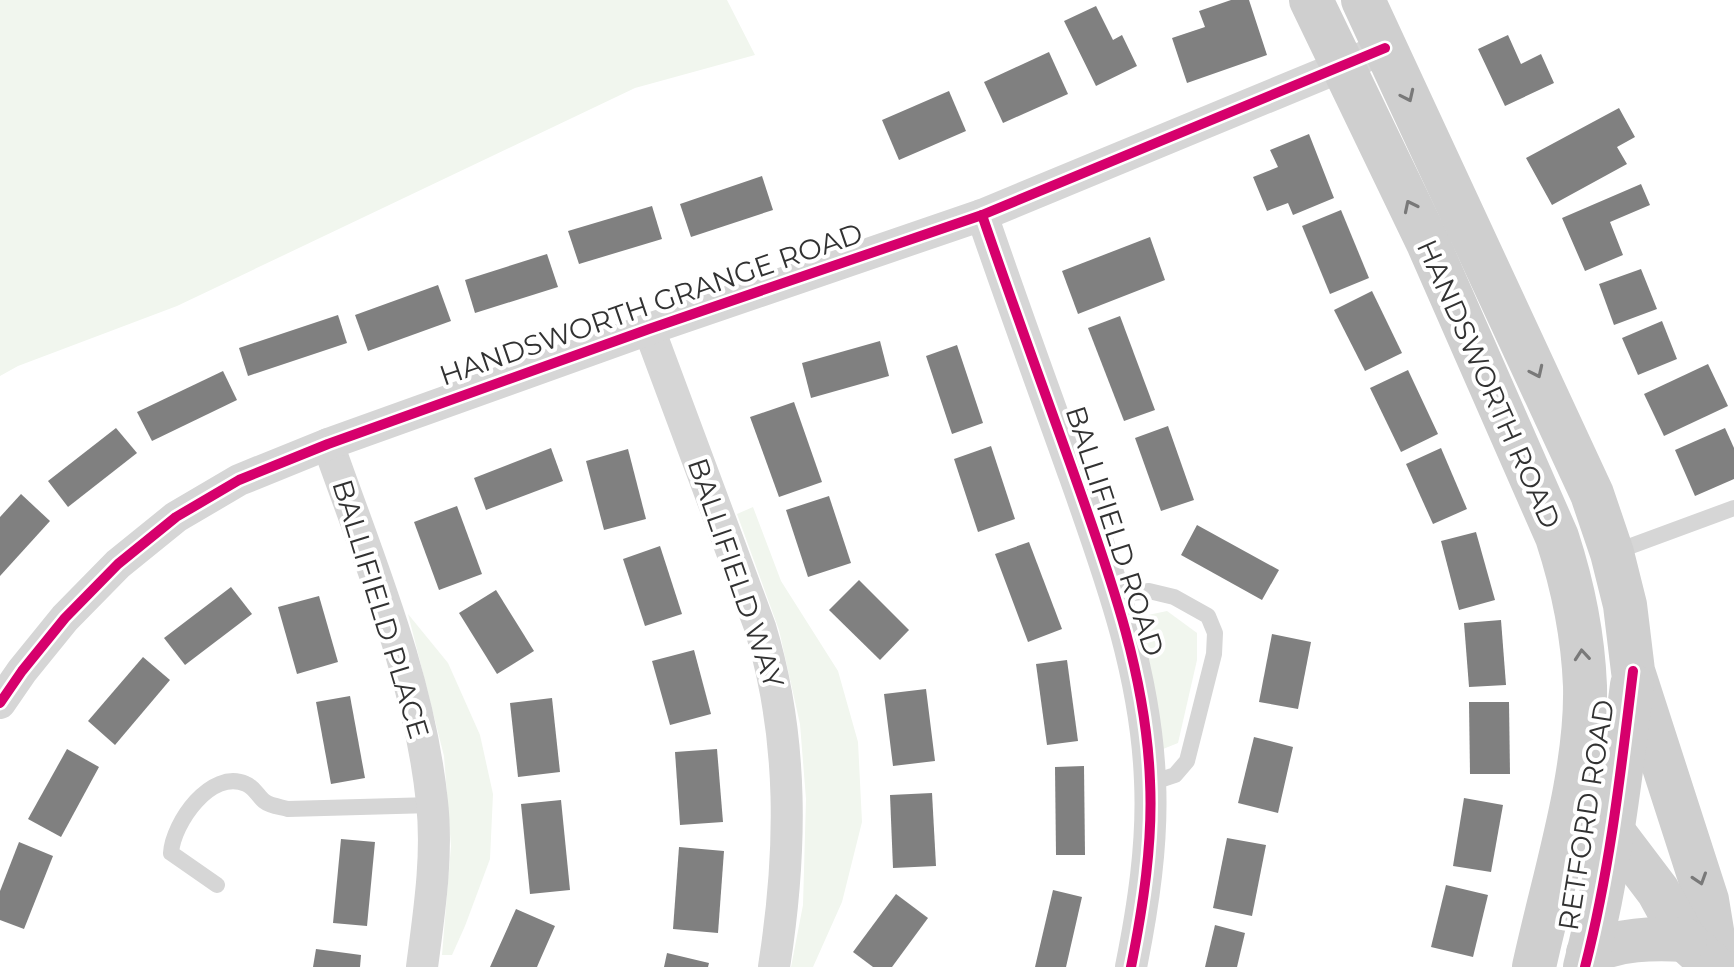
<svg xmlns="http://www.w3.org/2000/svg" width="1734" height="967" font-family="Montserrat,sans-serif">
<style>
.green{fill:#f1f6ee}
.building{fill:#808080}
.lines{fill:none;stroke-linecap:round;stroke-linejoin:round}
.service{stroke:#d6d6d6;stroke-width:16}
.minor{stroke:#d6d6d6;stroke-width:32}
.secondary{stroke:#cfcfcf;stroke-width:44}
.cycleway-casing{stroke:#fff;stroke-width:15}
.cycleway{stroke:#d6006c;stroke-width:10}
.oneway{stroke:#797979}
.labels{text-anchor:middle;dominant-baseline:central;stroke-width:8;stroke-linejoin:round;paint-order:stroke}
.street-label{font-size:28px;fill:#323232;stroke:#fff}
</style>
<rect width="100%" height="100%" fill="#fff"/>
<g class="green">
<polygon points="0,0 727,0 755,55 635,88 177,306 18,366 0,376"/>
<polygon points="753,507 781,581 838,671 858,742 862,822 842,902 813,967 791,967 803,905 806,799 800,724 779,630 737,514"/>
<polygon points="1167,611 1197,633 1197,660 1178,743 1163,749 1144,636 1148,615"/>
<polygon points="408,614 448,663 480,735 493,794 490,859 465,926 452,955 442,955 451,846 444,756"/>
</g>
<g class="building">
<polygon points="1231,0 1249,0 1267,55 1187,83 1172,38 1205,27 1199,11"/>
<polygon points="1096,6 1113,40 1122,35 1137,66 1096,86 1064,21"/>
<polygon points="1508,35 1521,64 1541,54 1554,83 1505,106 1478,49"/>
<polygon points="1049,52 1068,94 1003,123 984,82"/>
<polygon points="949,91 966,131 899,160 882,120"/>
<polygon points="1619,108 1635,137 1617,147 1627,164 1552,205 1526,158"/>
<polygon points="1309,134 1334,198 1293,215 1288,203 1267,211 1253,177 1278,167 1270,150"/>
<polygon points="762,176 773,210 691,237 680,204"/>
<polygon points="1641,184 1650,205 1610,222 1623,255 1585,271 1562,218"/>
<polygon points="652,206 662,239 579,264 568,231"/>
<polygon points="1341,210 1369,278 1330,294 1302,226"/>
<polygon points="1150,237 1165,280 1078,314 1062,271"/>
<polygon points="547,254 558,287 475,313 465,280"/>
<polygon points="1641,269 1657,309 1614,325 1599,284"/>
<polygon points="438,285 451,321 368,351 355,315"/>
<polygon points="1372,291 1402,353 1365,371 1334,310"/>
<polygon points="338,315 347,343 248,376 239,348"/>
<polygon points="1120,316 1155,410 1124,421 1088,328"/>
<polygon points="1662,321 1677,359 1638,375 1622,338"/>
<polygon points="880,341 889,376 811,398 802,363"/>
<polygon points="957,345 983,423 952,434 926,356"/>
<polygon points="1708,364 1728,406 1664,436 1644,394"/>
<polygon points="1408,370 1438,434 1401,452 1370,388"/>
<polygon points="223,371 237,400 152,441 137,412"/>
<polygon points="794,402 822,482 779,497 750,417"/>
<polygon points="1168,426 1194,500 1161,511 1135,438"/>
<polygon points="116,428 137,453 68,507 48,481"/>
<polygon points="1725,428 1734,448 1734,479 1695,496 1675,450"/>
<polygon points="991,446 1015,519 978,532 954,459"/>
<polygon points="551,448 563,481 486,510 474,478"/>
<polygon points="1441,448 1467,509 1433,524 1406,464"/>
<polygon points="628,449 646,519 604,530 586,461"/>
<polygon points="21,494 50,521 0,576 0,517"/>
<polygon points="829,496 851,563 808,577 786,510"/>
<polygon points="457,506 482,574 439,590 414,522"/>
<polygon points="1197,525 1279,570 1262,600 1181,555"/>
<polygon points="1476,532 1495,600 1459,610 1441,541"/>
<polygon points="1029,542 1062,629 1028,642 995,554"/>
<polygon points="660,546 682,614 645,626 623,559"/>
<polygon points="859,580 909,630 880,660 829,610"/>
<polygon points="231,587 252,614 185,665 164,638"/>
<polygon points="496,590 534,651 497,674 459,613"/>
<polygon points="319,596 338,662 297,674 278,607"/>
<polygon points="1501,620 1506,685 1469,687 1464,623"/>
<polygon points="1272,634 1311,642 1298,709 1259,702"/>
<polygon points="694,650 711,714 670,725 652,661"/>
<polygon points="143,657 170,680 115,745 88,721"/>
<polygon points="1067,660 1078,741 1047,745 1036,664"/>
<polygon points="926,689 935,761 893,766 884,694"/>
<polygon points="350,696 365,778 331,784 316,702"/>
<polygon points="552,698 560,772 518,777 510,703"/>
<polygon points="1469,702 1509,702 1510,774 1470,774"/>
<polygon points="1254,737 1293,747 1278,813 1238,803"/>
<polygon points="67,749 99,767 61,837 28,819"/>
<polygon points="717,749 723,822 680,825 675,752"/>
<polygon points="1084,766 1085,855 1056,855 1055,767"/>
<polygon points="932,793 936,866 893,868 890,795"/>
<polygon points="1464,798 1503,805 1491,872 1453,866"/>
<polygon points="561,800 570,890 530,894 521,804"/>
<polygon points="1227,838 1266,845 1252,916 1213,908"/>
<polygon points="341,839 375,842 367,926 333,923"/>
<polygon points="19,842 53,856 24,929 0,920 0,891"/>
<polygon points="679,847 724,851 718,933 673,929"/>
<polygon points="1446,885 1488,895 1473,957 1431,947"/>
<polygon points="1053,890 1082,897 1066,967 1035,967"/>
<polygon points="896,894 928,918 892,967 873,967 853,952"/>
<polygon points="516,909 555,926 540,960 537,967 490,967"/>
<polygon points="1215,925 1245,933 1237,967 1205,967"/>
<polygon points="316,949 361,955 360,967 313,967"/>
<polygon points="667,953 709,963 708,967 664,967"/>
</g>
<g class="lines">
<g class="service">
<polyline points="1612,553 1734,508"/>
<polyline points="1117,595 1149,591 1174,597 1208,616 1215,633 1214,654 1187,761 1175,775 1151,783"/>
<path d="M 217,885 L 171,853 C 173,823 211,768 246,784 C 254,787 258,796 264,801 C 270,806 281,807 288,809 L 432,805"/>
</g>
<g class="minor">
<path d="M 982,215 C 1012,303 1044,390 1075,477 C 1110,576 1146,674 1150,781 C 1153,843 1143,907 1131,967"/>
<path d="M 649,329 L 760,627 C 794,739 792,852 774,967"/>
<path d="M 328,444 C 369,561 419,677 432,802 C 438,856 429,913 422,967"/>
<polyline points="0,703 22,671 65,618 118,564 176,517 239,480 328,444 649,329 982,215 1364,57"/>
</g>
<g class="secondary">
<path d="M 1311,0 L 1428,243 L 1557,537 C 1573,586 1583,635 1585,686 C 1587,775 1553,879 1534,967"/>
<polyline points="1363,0 1592,494 1612,553 1625,605 1633,671 1707,900 1718,967"/>
<polyline points="1602,817 1658,891 1685,940 1715,967"/>
<path d="M 1588,953 C 1620,939 1651,938 1685,940"/>
<path d="M 1585,967 C 1609,874 1620,780 1632,685"/>
</g>
<defs>
<g id="cycleway">
<path d="M 982,215 C 1012,303 1044,390 1075,477 C 1110,576 1146,674 1150,781 C 1153,843 1143,907 1131,967"/>
<polyline points="0,703 22,671 65,618 118,564 176,517 239,480 328,444 649,329 982,215 1385,48"/>
<path d="M 1585,967 C 1610,870 1621,770 1633,671"/>
</g>
</defs>
<use href="#cycleway" class="cycleway-casing"/>
<use href="#cycleway" class="cycleway"/>
</g>
<defs><path id="oneway-chevron" d="M-2-3.5L2.5 0L-2 3.5" fill="none" stroke-width="1.6" stroke-linecap="round" stroke-linejoin="round" transform="scale(2)"/></defs>
<g class="oneway">
<use href="#oneway-chevron" transform="translate(1408 96) rotate(65)"/>
<use href="#oneway-chevron" transform="translate(1410 206) rotate(-116)"/>
<use href="#oneway-chevron" transform="translate(1537 372) rotate(65)"/>
<use href="#oneway-chevron" transform="translate(1582 655) rotate(-95)"/>
<use href="#oneway-chevron" transform="translate(1700 879) rotate(72)"/>
</g>
<g class="labels">
<g class="street-label">
<text transform="translate(651 304) rotate(-19)">HANDSWORTH GRANGE ROAD</text>
<text transform="translate(1489 384) rotate(66)">HANDSWORTH ROAD</text>
<text transform="translate(1115 531) rotate(72)">BALLIFIELD ROAD</text>
<text transform="translate(736 573) rotate(71)">BALLIFIELD WAY</text>
<text transform="translate(381 609) rotate(73)">BALLIFIELD PLACE</text>
<text transform="translate(1586 815) rotate(-81)">RETFORD ROAD</text>
</g>
</g>
</svg>
